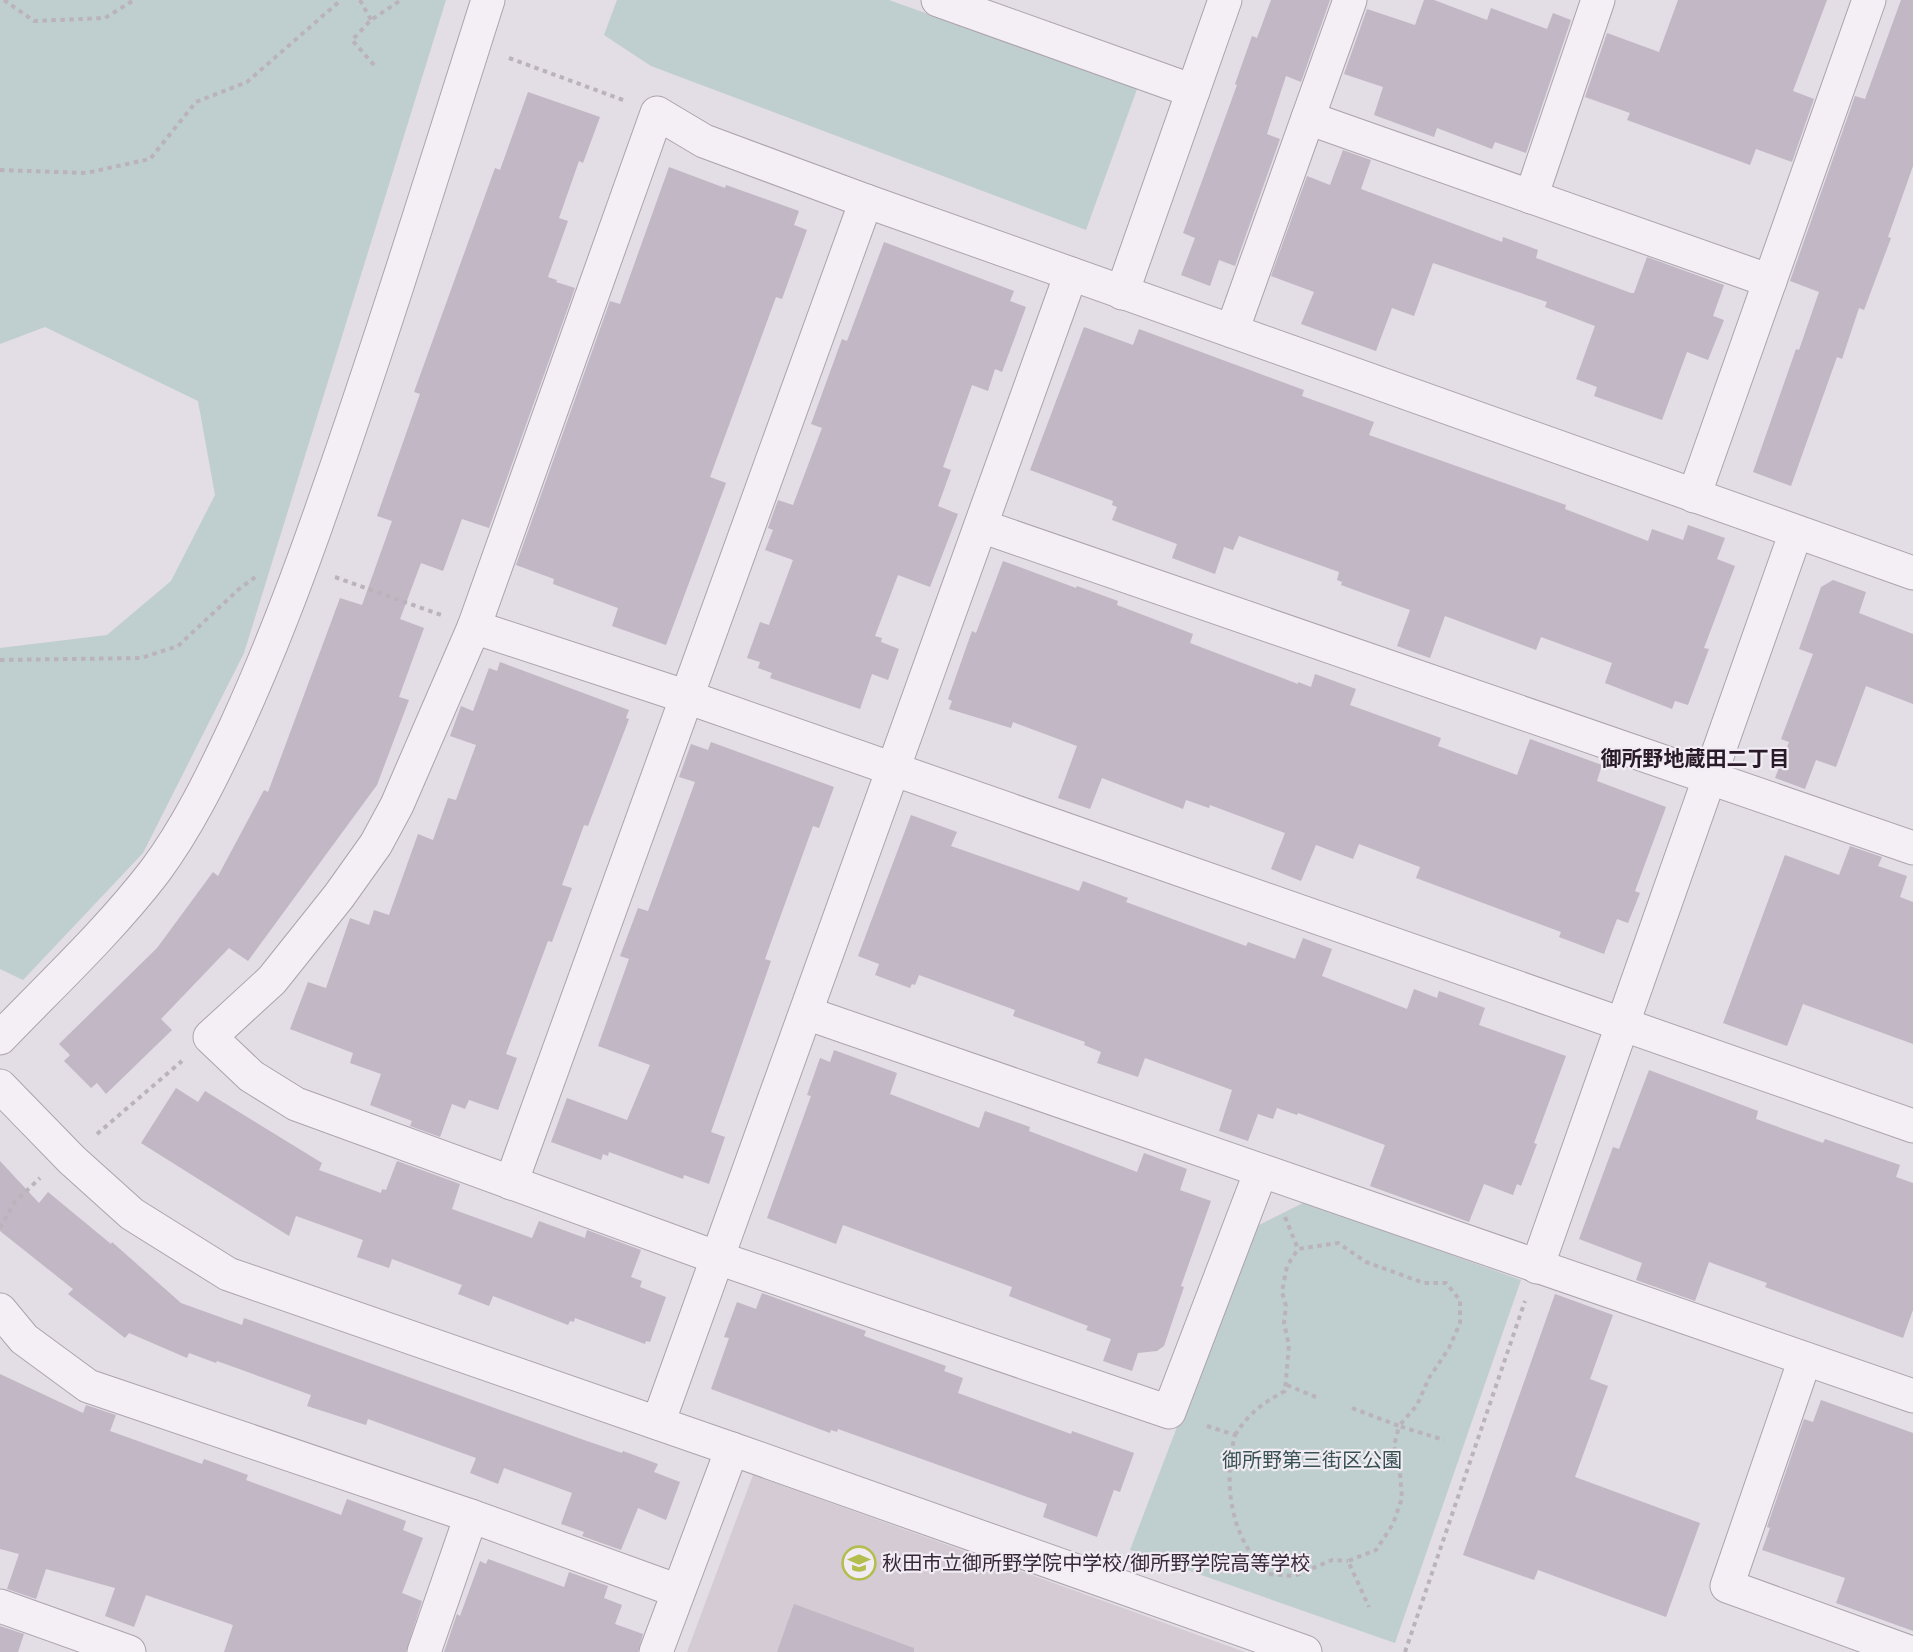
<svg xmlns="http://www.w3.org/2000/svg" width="1913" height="1652" font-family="Roboto,'Noto Sans JP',sans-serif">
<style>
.built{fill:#d4cbd5}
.green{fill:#bfcece}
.building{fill:#c2b7c4}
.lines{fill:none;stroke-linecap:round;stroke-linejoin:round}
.minor-casing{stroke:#aca3ae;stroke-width:35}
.path{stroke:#bbb3bc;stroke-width:4;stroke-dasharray:4.5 4.5;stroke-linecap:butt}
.minor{stroke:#f3eff4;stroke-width:33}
.labels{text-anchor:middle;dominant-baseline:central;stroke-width:4.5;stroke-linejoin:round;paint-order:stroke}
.park-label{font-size:20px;fill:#375253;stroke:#f1ecf3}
.poi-label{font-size:20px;fill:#372839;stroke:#f1ecf3;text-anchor:start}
.neighbourhood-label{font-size:21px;font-weight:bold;fill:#291a2a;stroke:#f1ecf3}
</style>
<rect width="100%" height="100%" fill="#e3dde5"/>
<polygon class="built" points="753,1475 1245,1652 687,1652"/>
<g class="green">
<polygon points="0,0 446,0 244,653 143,853 23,980 0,969 0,648 107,635 171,581 215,495 198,401 45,327 0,344"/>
<polygon points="617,0 889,0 1137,89 1086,230 651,66 604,35"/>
<polygon points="1305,1202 1521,1280 1395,1643 1130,1550 1253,1228"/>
</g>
<g class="building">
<polygon points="1271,0 1330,0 1301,82 1286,76 1267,134 1280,139 1235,266 1219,260 1210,286 1181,275 1195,238 1183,233 1237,85 1235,84 1252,36 1257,38"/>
<polygon points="1424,0 1434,0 1487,20 1491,8 1547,29 1553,13 1571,20 1526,153 1495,142 1492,149 1437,128 1434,137 1374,115 1383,87 1344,74 1367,9 1415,25"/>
<polygon points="1678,0 1827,0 1793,91 1814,99 1792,162 1756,149 1750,165 1627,120 1630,113 1585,97 1607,33 1659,52"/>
<polygon points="1901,0 1913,0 1913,166 1888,237 1891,238 1864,310 1859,308 1842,359 1837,357 1791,486 1753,472 1796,349 1799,350 1819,292 1790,281 1855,96 1865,99"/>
<polygon points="528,92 600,117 583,163 579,161 559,218 568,221 548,277 557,280 556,282 575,288 489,528 462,519 443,571 421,563 400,619 424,628 399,697 409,700 377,785 248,961 229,948 161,1019 172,1030 106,1094 97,1083 91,1088 64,1061 70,1055 59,1044 157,948 213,872 218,876 264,790 268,792 340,598 362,605 392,521 377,516 420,394 414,392 495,168 500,170"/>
<polygon points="1343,150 1371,160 1361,189 1502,242 1503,237 1538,250 1536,258 1631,293 1634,293 1647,257 1724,285 1713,316 1724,320 1708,360 1687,352 1662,420 1594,396 1597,387 1576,379 1595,326 1545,307 1547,302 1433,263 1414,316 1392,308 1376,351 1301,324 1314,292 1271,276 1307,176 1330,185"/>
<polygon points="669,167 725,188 726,185 799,211 794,225 807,230 782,299 776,297 710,477 726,483 666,645 612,626 618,608 553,584 554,579 516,565 610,301 620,304"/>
<polygon points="884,242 1014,291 1010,301 1026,307 1002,372 995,369 988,391 972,385 943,467 951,470 938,506 958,514 930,587 898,575 875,636 882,638 881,642 899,649 888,680 872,674 860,709 770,678 772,673 758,668 760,662 747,658 760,622 769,625 793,560 765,550 773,530 768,528 778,500 793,505 822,428 811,424 842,339 847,341"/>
<polygon points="1084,327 1133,345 1139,329 1304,390 1302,396 1374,422 1369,435 1566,505 1565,509 1648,541 1652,529 1683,540 1688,525 1725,538 1717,559 1735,566 1704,648 1709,649 1688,705 1675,701 1672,709 1605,683 1612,663 1541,637 1536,650 1445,616 1430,658 1397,646 1410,610 1341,585 1342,582 1337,580 1339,572 1239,536 1233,550 1224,547 1215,574 1172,558 1177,544 1112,520 1117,507 1112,505 1113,501 1030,470"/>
<polygon points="1003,561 1076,588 1077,586 1118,601 1117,605 1193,634 1190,643 1298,684 1298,682 1311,687 1315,674 1356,689 1350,705 1441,738 1438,746 1517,775 1530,739 1602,765 1597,781 1666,807 1635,891 1640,893 1628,923 1617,919 1604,954 1559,937 1561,932 1416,878 1420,867 1359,844 1353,859 1316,845 1301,881 1271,869 1285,833 1210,805 1209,808 1186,800 1183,809 1102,778 1090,809 1058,798 1077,746 1013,722 1011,728 949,709 952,701 948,699 972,631 976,633"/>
<polygon points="1833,580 1866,592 1859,613 1913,634 1913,704 1866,686 1836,767 1816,760 1805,789 1775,778 1789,742 1781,739 1813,654 1799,649 1821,587"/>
<polygon points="500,662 629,710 626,718 629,719 588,826 584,825 562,885 572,888 552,942 548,941 506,1054 517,1058 498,1110 469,1100 465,1109 452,1104 440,1137 410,1126 412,1121 370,1105 381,1074 350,1063 353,1053 290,1029 308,982 326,988 350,918 369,925 374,910 389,915 418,834 433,840 448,798 456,800 476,745 450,736 461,706 473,711 489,668 497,671"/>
<polygon points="711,742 834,787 819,828 813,826 765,959 771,961 711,1132 725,1137 709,1184 684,1175 683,1179 609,1152 608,1156 603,1154 601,1160 551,1142 567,1098 627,1120 650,1065 598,1046 629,959 620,956 638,908 648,911 695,782 679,777 691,744 708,750"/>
<polygon points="911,815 957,832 951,846 1079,891 1083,881 1128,898 1126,902 1246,946 1248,942 1295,959 1303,938 1332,949 1322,976 1407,1009 1414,989 1437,998 1439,991 1485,1008 1479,1025 1566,1056 1534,1143 1537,1144 1521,1186 1517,1184 1513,1195 1484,1184 1469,1222 1370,1186 1385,1145 1298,1113 1297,1115 1277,1108 1273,1119 1258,1114 1248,1141 1219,1131 1232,1090 1145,1058 1138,1077 1097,1063 1101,1052 1084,1045 1085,1042 1013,1016 1015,1010 919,975 915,985 912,984 910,988 875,975 879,964 858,956"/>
<polygon points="1850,846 1882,857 1878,866 1907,876 1900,897 1913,902 1913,1044 1803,1004 1787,1046 1723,1023 1785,855 1839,875"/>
<polygon points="834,1050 897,1073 890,1094 979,1128 985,1111 1030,1127 1029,1131 1137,1172 1144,1153 1187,1169 1180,1190 1211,1201 1181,1286 1184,1287 1164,1346 1157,1351 1138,1353 1132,1371 1103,1361 1111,1339 1086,1330 1088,1326 1009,1296 1012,1287 843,1225 836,1244 767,1218 811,1096 807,1095 820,1058 830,1062"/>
<polygon points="1649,1070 1758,1111 1756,1119 1823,1143 1825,1139 1900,1165 1896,1177 1913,1183 1913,1310 1903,1338 1765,1287 1767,1283 1709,1262 1695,1301 1636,1280 1642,1263 1579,1239 1613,1147 1619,1149"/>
<polygon points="176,1088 198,1102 205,1091 322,1163 319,1170 381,1193 382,1189 386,1190 397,1161 460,1184 452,1209 532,1238 539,1221 585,1238 587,1230 641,1250 631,1277 642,1281 640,1287 666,1297 650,1342 646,1341 645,1344 575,1318 574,1322 570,1321 568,1325 493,1296 489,1306 458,1294 462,1285 392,1259 389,1268 357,1257 363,1240 296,1216 289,1236 141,1143"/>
<polygon points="0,1161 39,1203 48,1192 111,1244 112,1242 181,1303 242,1325 244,1318 584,1440 622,1453 623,1451 658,1464 654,1472 680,1482 666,1520 638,1508 621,1550 582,1536 584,1532 561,1524 572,1493 504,1468 498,1484 470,1473 476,1458 368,1419 366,1425 307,1406 311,1395 217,1361 216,1363 189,1353 187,1358 129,1333 125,1338 68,1294 73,1289 0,1231"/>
<polygon points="762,1293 866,1331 864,1336 946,1366 944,1371 963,1378 958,1393 1071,1434 1072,1431 1134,1453 1120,1492 1114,1490 1097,1537 1043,1517 1047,1504 838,1429 837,1432 831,1430 830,1433 711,1389 729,1338 724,1337 737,1302 756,1309"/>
<polygon points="1555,1294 1613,1315 1590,1379 1608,1386 1575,1477 1700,1523 1666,1617 1538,1570 1534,1580 1463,1555"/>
<polygon points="0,1374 83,1413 86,1405 116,1415 110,1431 202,1464 204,1459 248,1475 246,1480 341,1515 347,1499 406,1521 403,1530 423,1538 402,1593 422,1601 406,1652 224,1652 233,1625 146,1595 134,1627 105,1616 115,1588 46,1569 36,1599 7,1589 19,1554 0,1549"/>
<polygon points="1821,1400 1913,1433 1913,1631 1836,1603 1845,1578 1762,1550 1770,1528 1767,1527 1804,1419 1813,1422"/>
<polygon points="488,1559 564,1587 569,1572 608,1586 604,1598 622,1605 615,1624 643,1634 638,1652 444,1652 457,1614 460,1616 480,1561 486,1564"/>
<polygon points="794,1604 914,1648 914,1652 777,1652"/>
<polygon points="0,1626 24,1634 18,1652 0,1652"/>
</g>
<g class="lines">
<defs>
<g id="minor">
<polyline points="938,0 1193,91"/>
<polyline points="1308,118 1770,281"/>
<polyline points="1531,197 1598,0"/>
<polyline points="1122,293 1225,0"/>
<polyline points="1232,331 1350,0"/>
<polyline points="1694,496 1869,0"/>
<polyline points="981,526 1913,848"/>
<polyline points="474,627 687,697 1913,1126"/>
<polyline points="806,1013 1913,1396"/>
<path d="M 0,1038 C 52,984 109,931 155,871 C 187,828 212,777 235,728 C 269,654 298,578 325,500 C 383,335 435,167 488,0"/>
<polyline points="0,1086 72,1160 132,1214 228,1274 732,1449 1305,1652"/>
<polyline points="1261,1171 1169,1412 718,1258 296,1104 251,1076 210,1037 272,980 339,896 376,844 397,805 474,627 657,113 704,141 866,201 1913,573"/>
<polyline points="511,1183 866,201"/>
<polyline points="1537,1267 1796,532"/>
<polyline points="0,1310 24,1339 88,1386 471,1516 678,1591"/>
<polyline points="1805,1359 1727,1586 1909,1652"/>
<polyline points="658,1423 1071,274"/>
<polyline points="0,1606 129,1652"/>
<polyline points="424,1652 471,1516"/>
<polyline points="656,1652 732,1449"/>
</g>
</defs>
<use href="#minor" class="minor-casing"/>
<g class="path">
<polyline points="4,0 34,21 105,18 134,0"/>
<polyline points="360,0 371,20"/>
<polyline points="509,58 623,100"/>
<polyline points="374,65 352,40 371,20 401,0"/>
<polyline points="0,170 86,173 150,159 196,102 247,82 341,0"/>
<polyline points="335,577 441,615"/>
<polyline points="0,660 141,658 178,646 239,589 258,575"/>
<polyline points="97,1134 182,1061"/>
<polyline points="1285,1217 1298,1249 1338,1243 1366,1262 1424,1283 1446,1283 1460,1300 1460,1323 1449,1348 1429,1378 1417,1405 1399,1426 1444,1440"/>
<polyline points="0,1228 14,1203 40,1178"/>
<polyline points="1287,1385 1318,1398"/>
<polyline points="1352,1408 1399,1426 1394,1446 1400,1473 1402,1498 1393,1524 1376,1550 1348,1561 1369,1607"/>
<path d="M 1207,1426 L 1235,1435 C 1225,1474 1228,1518 1250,1552 C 1255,1560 1262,1567 1268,1574 L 1294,1576 L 1332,1560 L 1348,1561"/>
<path d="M 1235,1435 C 1248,1414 1264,1402 1285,1391 L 1289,1345 L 1284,1323 L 1286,1306 L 1282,1292 L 1287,1266 L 1298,1249"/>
<polyline points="1405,1652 1525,1301"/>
</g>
<use href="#minor" class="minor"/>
</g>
<defs>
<symbol id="school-ring" viewBox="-11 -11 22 22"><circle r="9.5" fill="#f1ecf3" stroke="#b3be4e" stroke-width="1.5"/><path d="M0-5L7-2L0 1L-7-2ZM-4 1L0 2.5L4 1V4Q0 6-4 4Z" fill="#b3be4e"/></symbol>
</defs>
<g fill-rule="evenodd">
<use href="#school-ring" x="840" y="1544" width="38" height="38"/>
</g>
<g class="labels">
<g class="park-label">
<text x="1312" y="1460">御所野第三街区公園</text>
</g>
<g class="poi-label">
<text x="882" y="1563">秋田市立御所野学院中学校/御所野学院高等学校</text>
</g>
<g class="neighbourhood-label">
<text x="1695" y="759">御所野地蔵田二丁目</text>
</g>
</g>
</svg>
